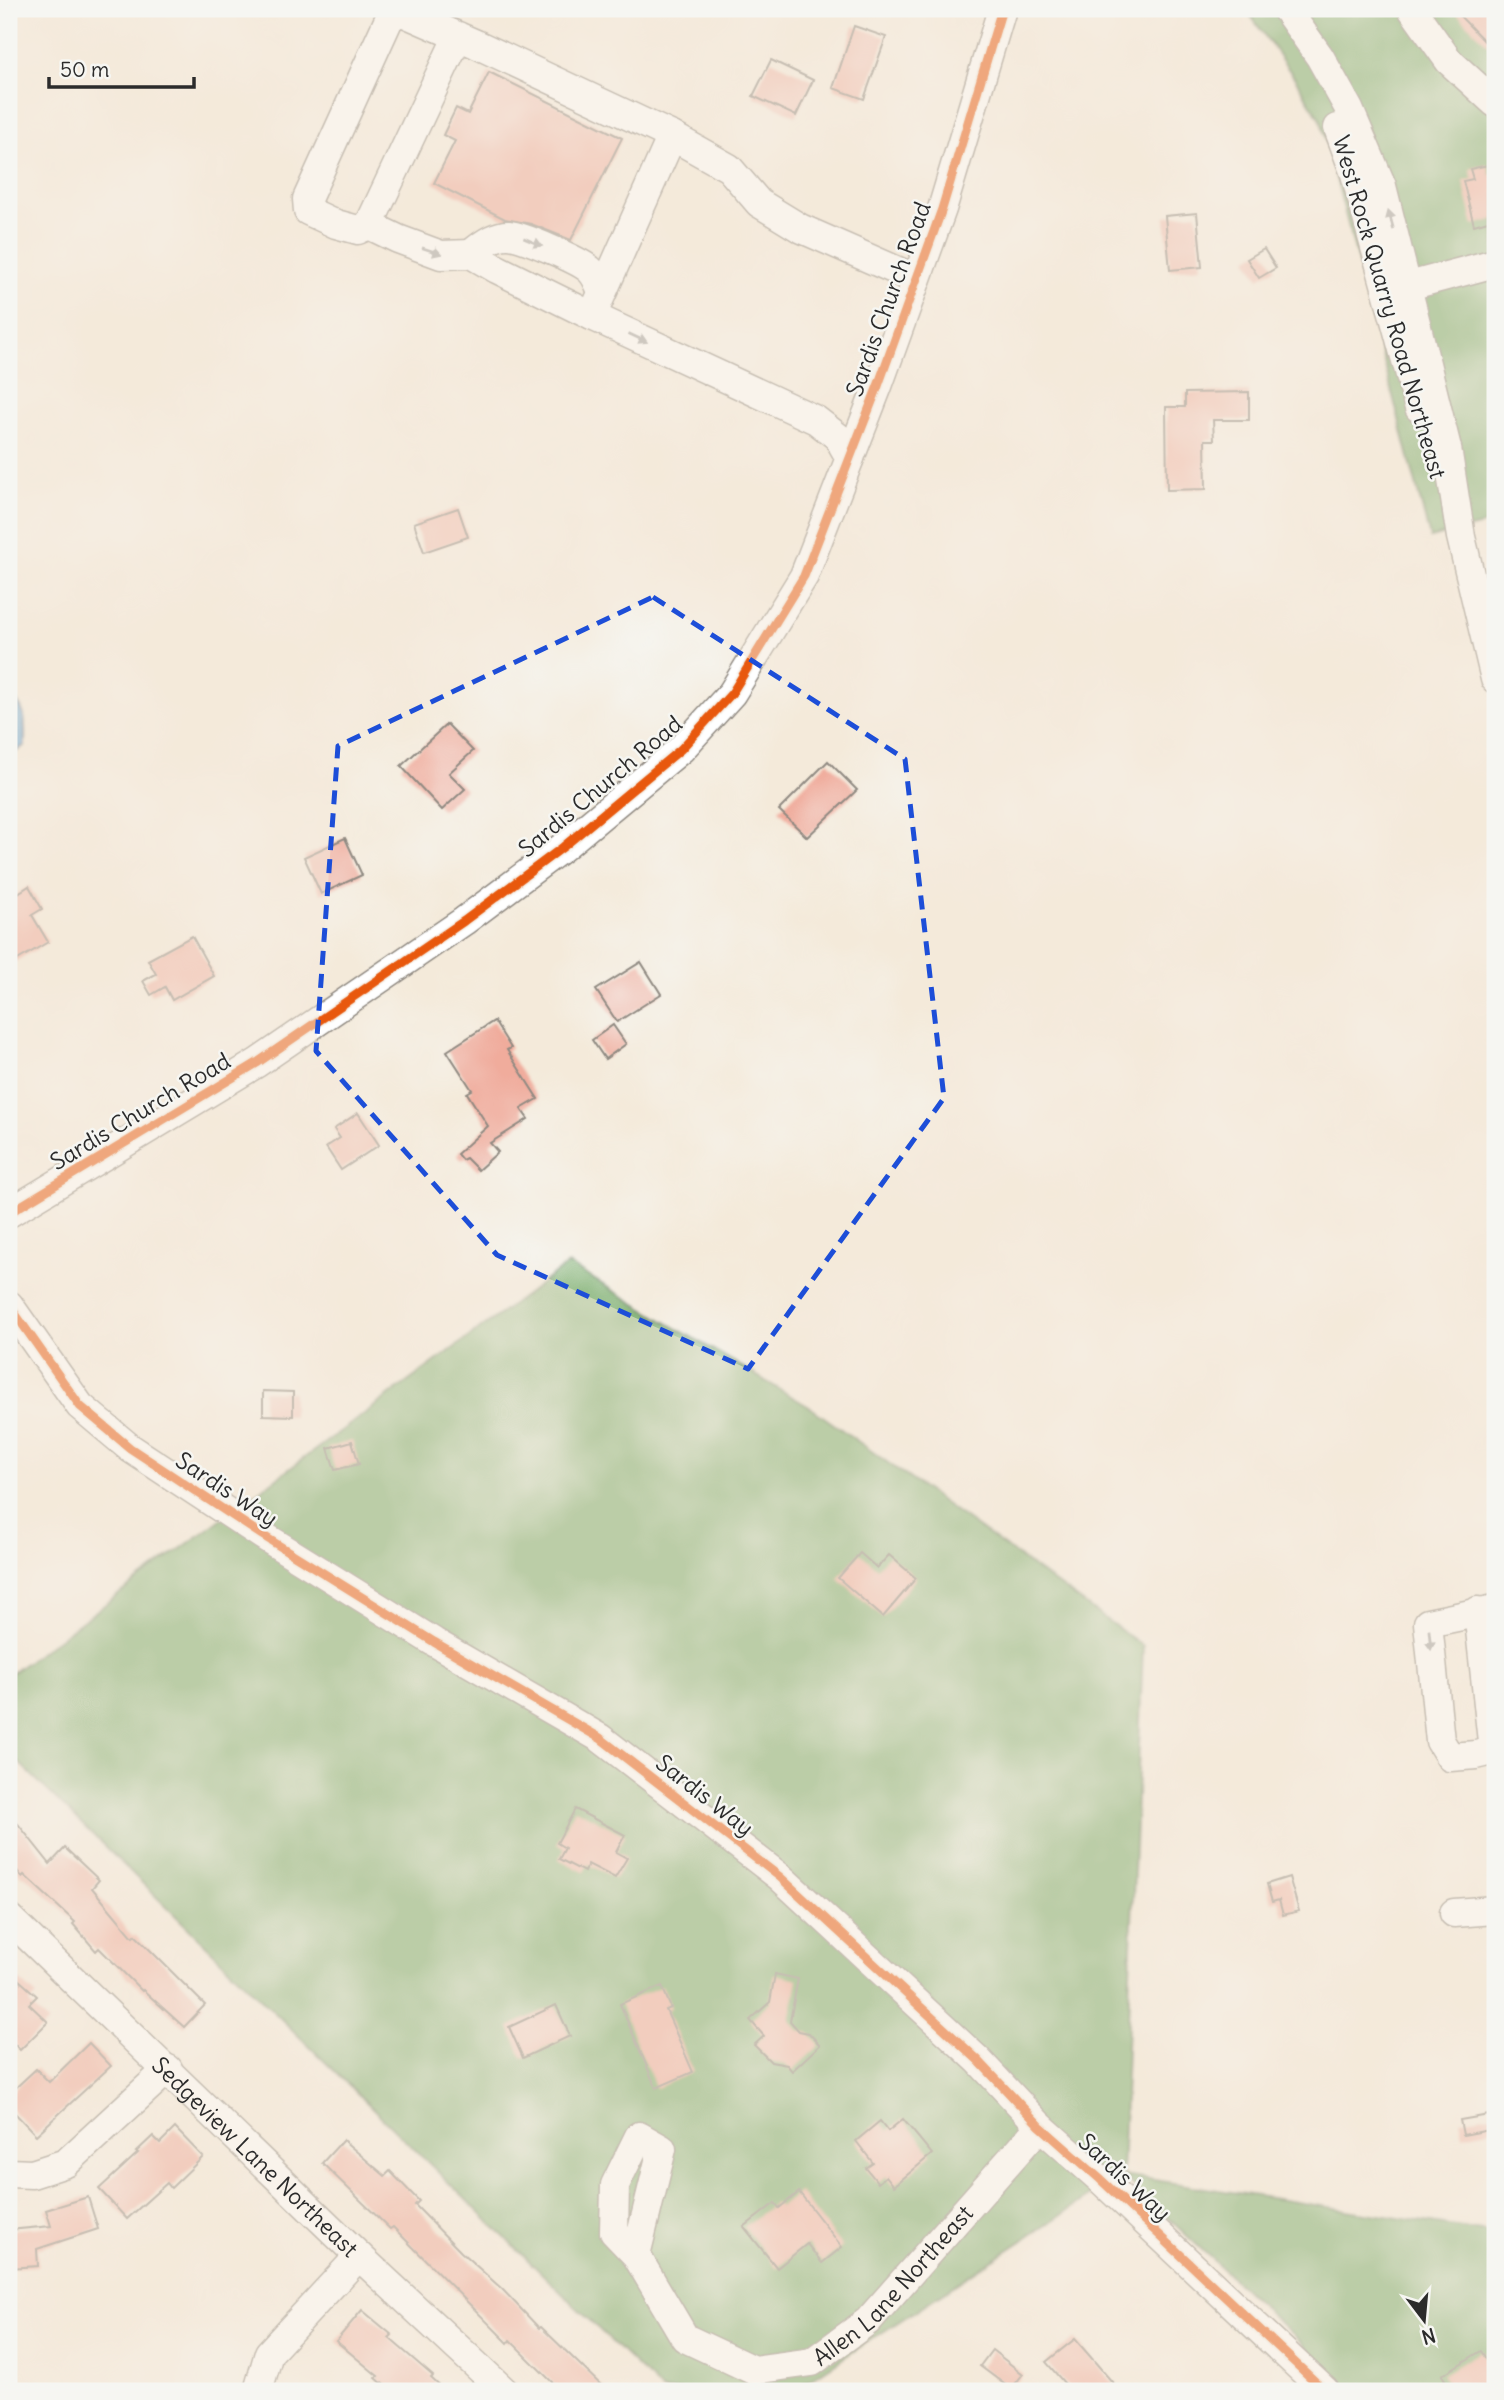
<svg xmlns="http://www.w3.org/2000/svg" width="1504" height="2400" font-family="Delius,sans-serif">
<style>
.forest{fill:#76aa67;stroke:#506a49;stroke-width:2}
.water{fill:#5fa1d3;stroke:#45667f;stroke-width:2}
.building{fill:#f0ac9c}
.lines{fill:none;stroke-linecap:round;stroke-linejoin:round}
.minor-casing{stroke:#908a82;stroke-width:31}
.minor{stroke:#fff;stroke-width:28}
.cycleway-casing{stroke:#f6f6f2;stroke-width:13}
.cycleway{stroke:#e8590c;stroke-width:9}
.oneway{fill:#a0a0a0}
.marked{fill:none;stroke:#1d4ed8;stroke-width:5;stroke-dasharray:14 9;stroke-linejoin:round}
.labels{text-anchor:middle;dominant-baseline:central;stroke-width:5;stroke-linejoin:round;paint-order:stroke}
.street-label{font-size:23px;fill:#2b2b2b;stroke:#f6f6f2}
</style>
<rect width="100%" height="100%" fill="#f6f6f2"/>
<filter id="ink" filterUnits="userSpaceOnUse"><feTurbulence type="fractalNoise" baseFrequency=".0143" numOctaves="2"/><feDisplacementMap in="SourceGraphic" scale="14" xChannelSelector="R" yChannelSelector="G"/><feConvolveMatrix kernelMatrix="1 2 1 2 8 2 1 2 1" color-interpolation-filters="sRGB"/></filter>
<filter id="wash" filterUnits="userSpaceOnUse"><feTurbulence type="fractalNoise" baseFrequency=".00686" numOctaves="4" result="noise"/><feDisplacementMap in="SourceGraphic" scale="28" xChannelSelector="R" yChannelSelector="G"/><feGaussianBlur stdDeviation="1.57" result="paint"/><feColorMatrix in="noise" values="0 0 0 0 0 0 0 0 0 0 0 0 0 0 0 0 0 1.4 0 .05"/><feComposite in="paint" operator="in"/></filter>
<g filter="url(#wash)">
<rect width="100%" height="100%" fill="#f4eada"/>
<g class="forest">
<polygon points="1246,9 1495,9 1495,522 1430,538 1321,121 1296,80"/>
<polygon points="568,1264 813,1409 1143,1646 1122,2175 1495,2233 1495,2391 1353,2391 1122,2175 793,2391 662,2391 9,1753 9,1675"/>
</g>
<path class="water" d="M 9,694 C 28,708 25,724 25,745 L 9,757 Z"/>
<g id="blocks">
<g class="building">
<polygon points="1453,9 1495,9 1495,52"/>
<polygon points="854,26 886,37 864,99 833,88"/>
<polygon points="771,60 813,80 796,116 753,96"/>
<polygon points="489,72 622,138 571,240 531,224 505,219 434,183 455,141 443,135 456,108 468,114"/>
<polygon points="1488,165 1490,175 1495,173 1495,219 1474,225 1463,181 1473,179 1470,169"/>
<polygon points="1197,213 1202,267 1170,270 1165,216"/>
<polygon points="1264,249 1276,268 1259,278 1247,259"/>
<polygon points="1249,392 1249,420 1213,420 1214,440 1205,440 1206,489 1167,490 1166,407 1185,407 1185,393"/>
<polygon points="458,508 468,537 424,552 414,523"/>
<polygon points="447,724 473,751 449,773 465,789 442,810 401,766"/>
<polygon points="828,761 857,790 807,837 779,810"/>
<polygon points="345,838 362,875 321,894 304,857"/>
<polygon points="29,886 42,909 32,915 48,942 9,965 9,899"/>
<polygon points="192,936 214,976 172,1000 165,987 151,995 143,981 156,974 148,960"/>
<polygon points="641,962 661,994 617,1022 596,990"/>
<polygon points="494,1021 511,1048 507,1050 538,1099 521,1109 528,1119 490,1143 498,1152 478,1170 466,1158 462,1160 457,1154 488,1126 467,1093 472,1090 447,1051"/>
<polygon points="613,1025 626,1044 605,1059 592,1040"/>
<polygon points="358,1113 379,1145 341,1170 326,1147 340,1138 334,1129"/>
<polygon points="263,1391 293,1392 293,1416 263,1415"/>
<polygon points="352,1441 359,1464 335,1470 328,1448"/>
<polygon points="860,1553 877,1568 889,1555 916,1578 883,1617 838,1578"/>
<polygon points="575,1809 625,1835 616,1852 627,1858 615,1878 588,1864 584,1872 559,1859 565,1848 557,1843"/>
<polygon points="9,1816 18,1824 50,1864 65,1848 99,1880 92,1888 133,1937 135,1935 205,2005 184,2027 143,1990 142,1991 99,1948 96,1951 73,1924 75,1922 24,1875 22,1877 9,1861"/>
<polygon points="1289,1877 1299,1911 1283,1915 1279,1900 1272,1902 1267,1884"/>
<polygon points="9,1971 37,1996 29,2004 48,2022 20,2050 9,2039"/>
<polygon points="775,1974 798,1979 790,2021 799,2031 809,2033 820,2045 792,2071 787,2065 771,2062 754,2045 764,2036 750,2020 770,2002"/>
<polygon points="662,1986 671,2008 666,2010 693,2072 656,2088 620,2004"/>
<polygon points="556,2005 570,2036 523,2058 509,2027"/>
<polygon points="89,2043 111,2066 36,2135 9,2107 9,2094 36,2069 49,2082"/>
<polygon points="1495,2114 1495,2129 1463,2135 1460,2120"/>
<polygon points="903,2119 932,2154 894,2186 886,2176 878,2183 866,2168 873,2163 856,2141 880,2121 888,2131"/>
<polygon points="175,2128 203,2157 171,2188 167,2183 127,2219 99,2189 138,2153 136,2152 153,2136 160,2143"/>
<polygon points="343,2140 385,2176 390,2171 419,2201 415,2205 461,2252 502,2289 539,2328 541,2327 607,2391 561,2391 510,2340 508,2343 393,2227 390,2229 322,2163"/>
<polygon points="799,2192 842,2247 822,2263 807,2244 777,2268 744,2227 775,2203 779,2208"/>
<polygon points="88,2197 98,2229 37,2249 38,2266 9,2268 9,2230 51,2226 46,2210"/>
<polygon points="362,2310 392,2335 389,2338 433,2376 431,2378 445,2391 391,2391 376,2378 378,2376 336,2341"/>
<polygon points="1075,2339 1120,2391 1071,2391 1046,2362"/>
<polygon points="992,2350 1023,2374 1011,2389 980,2366"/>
<polygon points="1481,2351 1495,2373 1495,2391 1452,2391 1442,2375"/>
</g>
</g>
</g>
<g filter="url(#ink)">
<use href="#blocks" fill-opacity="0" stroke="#908a82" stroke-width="2"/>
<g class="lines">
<defs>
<g id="minor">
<polyline points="1286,9 1320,57 1349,109 1382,186 1447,448 1461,537 1495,679"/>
<polyline points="1412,9 1449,61 1495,103"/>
<polyline points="458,36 369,225 358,230 336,224 308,211 307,199 389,19 400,11 476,44 672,136 729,168 759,203 800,228 916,279"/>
<polyline points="1338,128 1355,174 1419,408"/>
<polyline points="369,225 398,239 441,255 471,254 497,269 592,316 816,420 838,437 850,458"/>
<path d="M 471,254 C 481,245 495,234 509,235 C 523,236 578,260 589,269 C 596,275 599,284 602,292"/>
<polyline points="1390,291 1495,263"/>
<polyline points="592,316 672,136"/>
<polyline points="9,1213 257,1063 464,921 563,847 681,749 732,693 804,576 878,386 942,209 1002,9"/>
<polyline points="9,1305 80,1406 130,1448 262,1535 434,1642 600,1738 780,1877 978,2060 1040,2126 1100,2179 1325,2391"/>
<polyline points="1478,1611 1493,1751 1476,1755 1450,1757 1440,1741 1428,1623 1495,1609"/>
<polyline points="1454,1913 1495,1910"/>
<path id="s1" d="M 9,1918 L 359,2256 L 504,2391"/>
<polyline points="9,2173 32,2174 66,2163 168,2069"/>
<path id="s2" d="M 636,2255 L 614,2232 L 615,2185 L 639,2136 L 662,2149 L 636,2255 L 685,2338 L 753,2370 L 812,2362 L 868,2321 L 1040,2126"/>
<polyline points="258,2391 269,2353 359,2256"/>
</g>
</defs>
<use href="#minor" class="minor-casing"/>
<use href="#minor" class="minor"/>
<defs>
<g id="cycleway">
<polyline points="9,1213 257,1063 464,921 563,847 681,749 732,693 804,576 878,386 942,209 1002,9"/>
<polyline points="9,1305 80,1406 130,1448 262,1535 434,1642 600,1738 780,1877 978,2060 1040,2126 1100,2179 1325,2391"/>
</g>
</defs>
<use href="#cycleway" class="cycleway-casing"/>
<use href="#cycleway" class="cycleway"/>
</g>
<defs><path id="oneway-solid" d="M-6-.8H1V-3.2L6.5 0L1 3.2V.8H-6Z" transform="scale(1.75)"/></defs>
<g class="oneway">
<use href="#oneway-solid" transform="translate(1391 220) rotate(-105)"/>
<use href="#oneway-solid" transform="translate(533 242) rotate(23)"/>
<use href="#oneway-solid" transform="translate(432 251) rotate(18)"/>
<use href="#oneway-solid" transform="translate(638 338) rotate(25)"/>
<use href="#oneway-solid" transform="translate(1430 1640) rotate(84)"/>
</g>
</g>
<path d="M0 0H1504V2400H0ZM 653,597 L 905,759 L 944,1098 L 748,1369 L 497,1255 L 316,1051 L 338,746 Z" fill="#f4eada" fill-opacity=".55" fill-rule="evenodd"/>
<path class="marked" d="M 653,597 L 905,759 L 944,1098 L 748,1369 L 497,1255 L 316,1051 L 338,746 Z"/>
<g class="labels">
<g class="street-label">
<text transform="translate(888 299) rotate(-70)">Sardis Church Road</text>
<text transform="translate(1390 307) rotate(74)">West Rock Quarry Road Northeast</text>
<text transform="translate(600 786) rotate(-40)">Sardis Church Road</text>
<text transform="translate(140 1111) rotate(-31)">Sardis Church Road</text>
<text transform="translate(227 1489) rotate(33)">Sardis Way</text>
<text transform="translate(705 1795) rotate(38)">Sardis Way</text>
<text stroke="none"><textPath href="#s1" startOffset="343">Sedgeview Lane Northeast</textPath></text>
<text transform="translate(1125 2177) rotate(43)">Sardis Way</text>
<text stroke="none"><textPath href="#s2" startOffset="612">Allen Lane Northeast</textPath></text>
</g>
</g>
<rect width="1504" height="2400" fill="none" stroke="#f6f6f2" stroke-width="35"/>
<g transform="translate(1424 2320) rotate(164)" stroke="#f6f6f2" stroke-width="5" paint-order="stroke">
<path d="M0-5L12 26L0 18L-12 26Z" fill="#2b2b2b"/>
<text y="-10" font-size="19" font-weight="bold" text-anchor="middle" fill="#2b2b2b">N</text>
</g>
<path d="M49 77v10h145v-10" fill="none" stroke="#2b2b2b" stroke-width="3.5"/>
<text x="60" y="77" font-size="21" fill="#2b2b2b" stroke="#f6f6f2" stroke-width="5" paint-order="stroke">50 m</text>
</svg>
